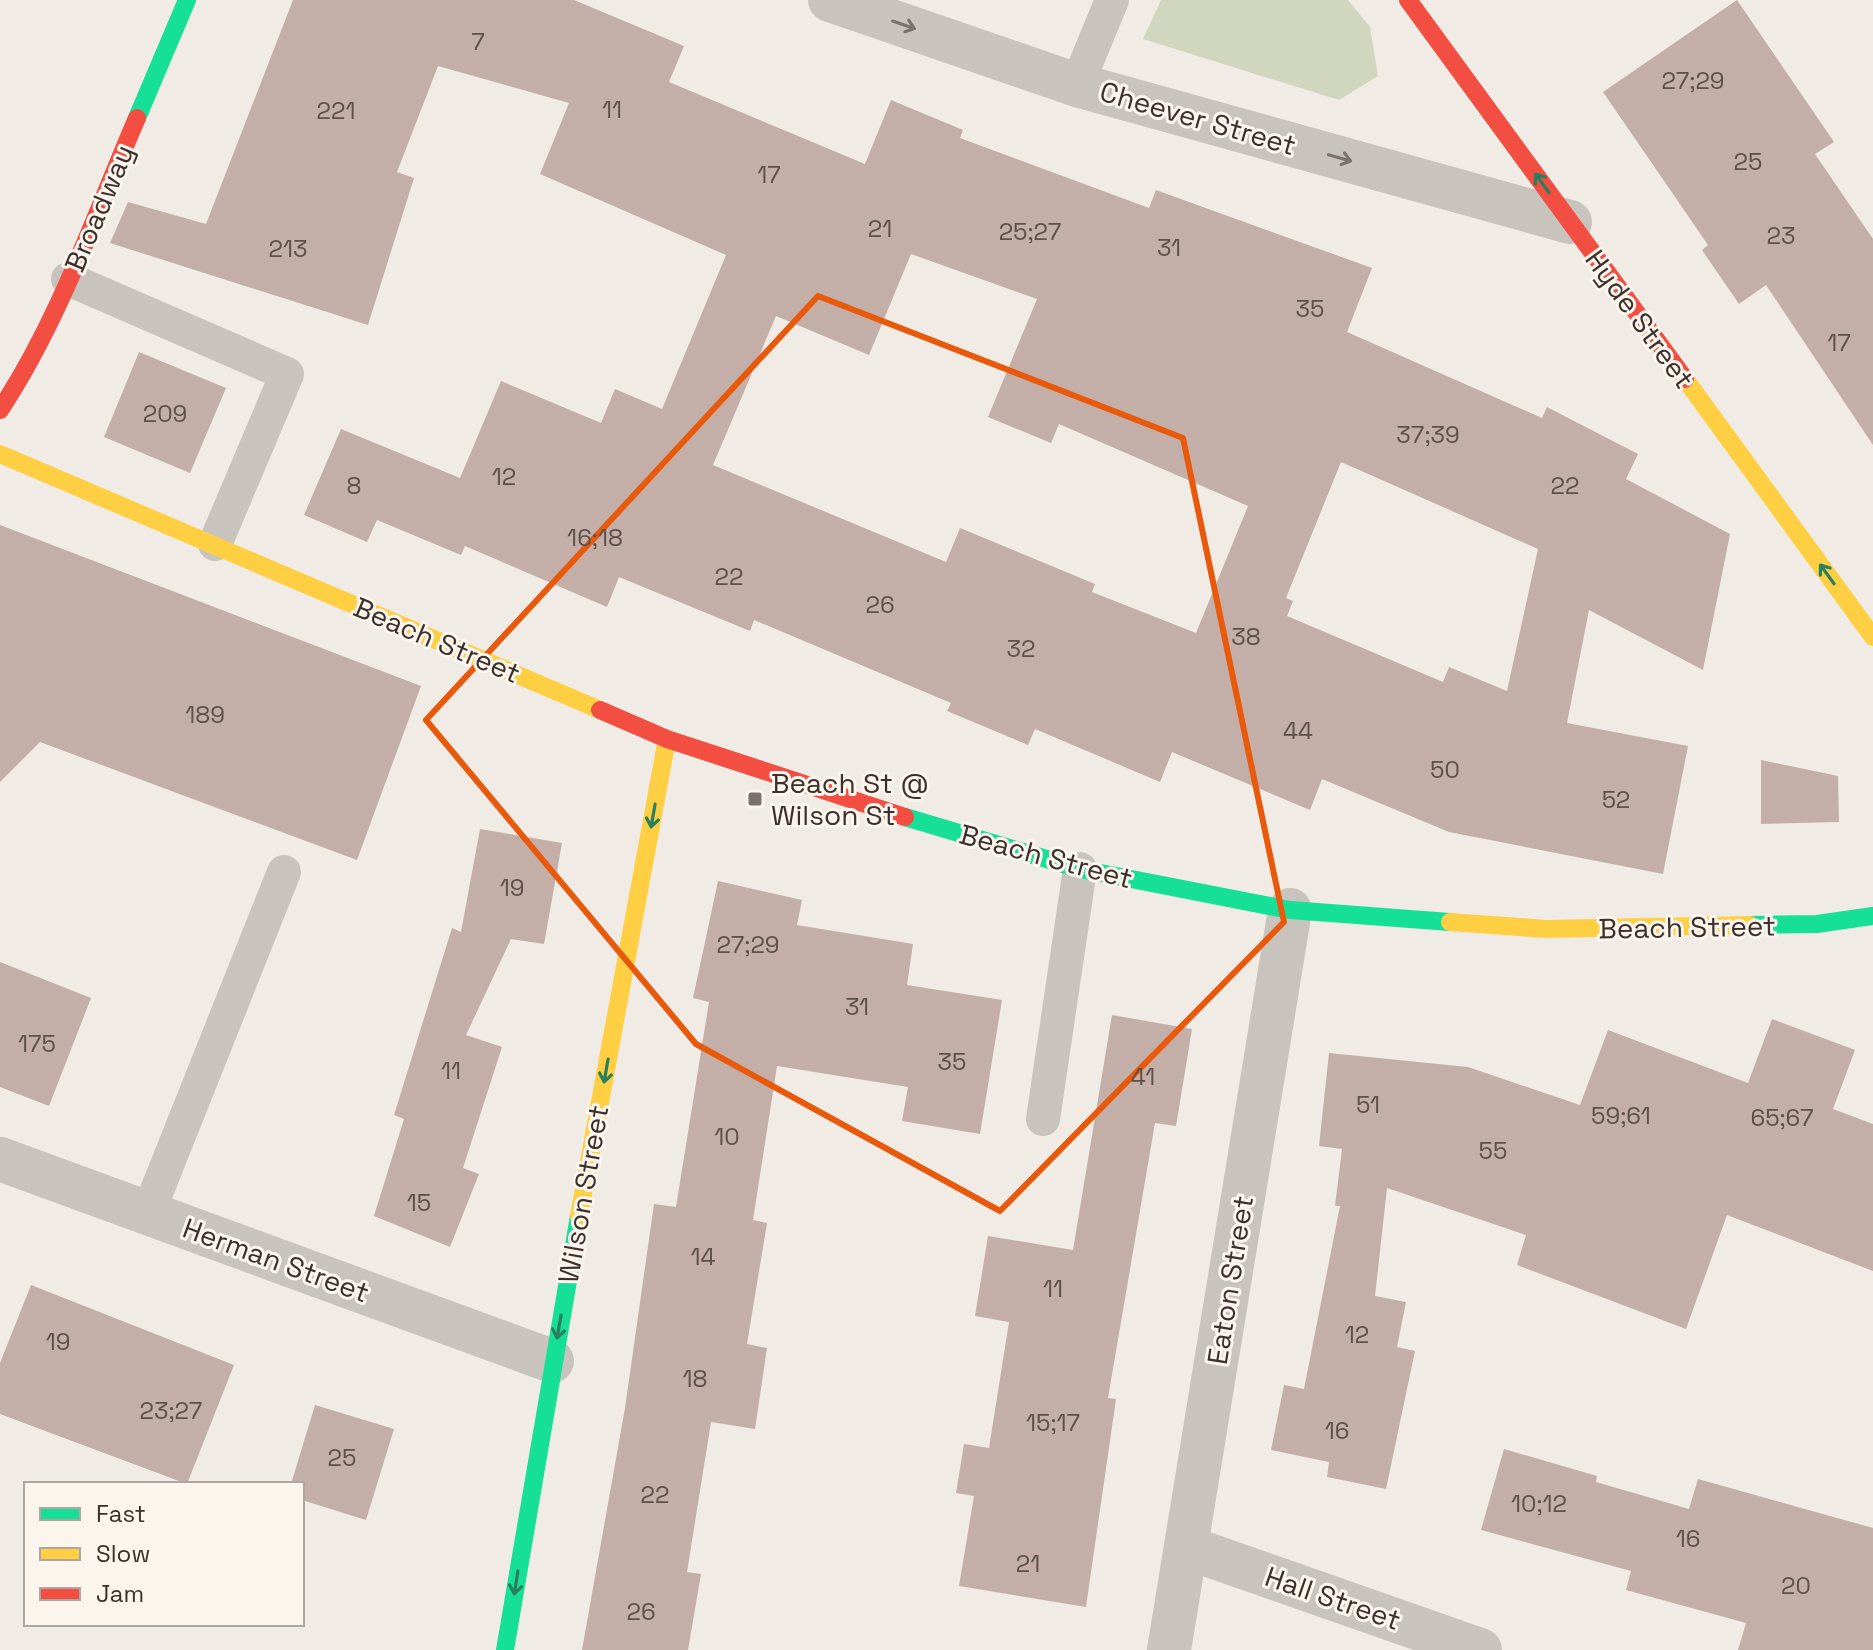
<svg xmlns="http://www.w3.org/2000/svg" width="1873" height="1650" font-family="'Space Grotesk',sans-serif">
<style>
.green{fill:#d1d6bf}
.building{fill:#c3afa7;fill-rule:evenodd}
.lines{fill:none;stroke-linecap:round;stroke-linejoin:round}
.lane{stroke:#c9c3be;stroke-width:34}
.street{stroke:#c9c3be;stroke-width:44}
.fast{stroke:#16e098;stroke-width:18}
.slow{stroke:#ffcf43;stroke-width:18}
.jam{stroke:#f24e42;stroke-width:18}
.oneway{stroke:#7b726d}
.oneway2{stroke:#2a7f5c}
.marked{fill:none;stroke:#e8590c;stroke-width:6;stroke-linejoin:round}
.poi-dot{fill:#7a716c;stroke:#fbf5ee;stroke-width:3}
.labels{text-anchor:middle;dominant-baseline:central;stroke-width:6;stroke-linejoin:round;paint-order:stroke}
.number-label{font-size:24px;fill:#5d504a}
.street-label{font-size:28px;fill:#3b302b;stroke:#fbf5ee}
.poi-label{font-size:28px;fill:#3b302b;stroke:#fbf5ee;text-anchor:start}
</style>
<rect width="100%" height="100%" fill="#f0ebe5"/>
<polygon class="green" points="1161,0 1348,0 1370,27 1378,76 1339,100 1143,39"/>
<g class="building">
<path d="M 293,0 L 574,0 L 684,46 L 669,82 L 865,164 L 891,100 L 963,130 L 960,138 L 1149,208 L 1156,190 L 1372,268 L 1347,332 L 1542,418 L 1547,407 L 1638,454 L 1626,479 L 1730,534 L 1703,670 L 1589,610 L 1567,723 L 1688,746 L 1663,874 L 1449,832 L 1322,779 L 1310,810 L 1172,752 L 1160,782 L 1035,729 L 1028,745 L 947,711 L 951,703 L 754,620 L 750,631 L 619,577 L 607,607 L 465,546 L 461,555 L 377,520 L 367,542 L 304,515 L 341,429 L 460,478 L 501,381 L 601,423 L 615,389 L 662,409 L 726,255 L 540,174 L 569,103 L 438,66 L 397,172 L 414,178 L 368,325 L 110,243 L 128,202 L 206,224 ZM 911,254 L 1037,299 L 988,417 L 1051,443 L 1059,424 L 1248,506 L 1196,633 L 1092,592 L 1095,584 L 960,528 L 946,562 L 713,465 L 776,316 L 869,355 ZM 1341,462 L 1538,549 L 1507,691 L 1449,667 L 1443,682 L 1287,616 L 1293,601 L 1286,598 Z"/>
<polygon points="1737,0 1834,142 1815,154 1873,239 1873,445 1766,285 1739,304 1702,250 1708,245 1603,92"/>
<polygon points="139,352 226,388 190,473 104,437"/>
<polygon points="0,525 421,686 357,860 40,742 0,782"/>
<polygon points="1761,760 1838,776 1839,822 1761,824"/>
<polygon points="480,829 562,843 544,944 511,939 466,1035 502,1047 463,1168 479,1174 450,1247 374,1216 404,1119 394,1115 452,928 461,932"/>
<polygon points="718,881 802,900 797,925 913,944 907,985 1002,1000 980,1134 902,1121 908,1087 777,1066 753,1220 767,1223 747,1344 767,1348 755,1429 711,1422 687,1572 701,1574 688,1650 582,1650 625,1408 654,1204 676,1207 709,1002 693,998"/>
<polygon points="0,962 91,998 49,1106 0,1087"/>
<polygon points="1112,1015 1192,1029 1176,1126 1155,1123 1108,1398 1116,1399 1086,1607 959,1586 974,1496 956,1493 964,1444 989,1448 1009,1322 975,1316 988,1236 1073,1250"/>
<polygon points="1772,1019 1855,1050 1833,1109 1873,1124 1873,1271 1727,1215 1686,1329 1517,1265 1526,1235 1387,1188 1375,1296 1406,1302 1397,1347 1415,1351 1386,1489 1327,1477 1329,1462 1271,1450 1284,1385 1304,1389 1340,1206 1335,1206 1342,1149 1319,1146 1329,1053 1468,1067 1580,1105 1608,1030 1748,1083"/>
<polygon points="31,1285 234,1365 187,1484 0,1414 0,1363"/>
<polygon points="315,1405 394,1429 366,1520 302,1500 302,1484 291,1484"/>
<polygon points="1504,1449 1597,1476 1596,1482 1689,1509 1698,1479 1873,1528 1873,1650 1738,1650 1746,1623 1626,1590 1631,1571 1481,1530"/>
</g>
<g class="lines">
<g class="lane">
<polyline points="1077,85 1112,0"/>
<polyline points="68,279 287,374 215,544"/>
<polyline points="1043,1119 1080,869"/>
<polyline points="148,1213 284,872"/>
</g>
<g class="street">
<polyline points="830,0 1077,85 1570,222"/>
<polyline points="0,1159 552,1361"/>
<polyline points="1186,1547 1480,1650"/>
<polyline points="1169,1650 1290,910"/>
</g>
<g class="fast">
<polyline points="137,118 187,0"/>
<polyline points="905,817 1080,869 1290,910 1450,922"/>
<polyline points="1750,925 1817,924 1873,916"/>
<polyline points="505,1650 579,1216"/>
</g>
<g class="slow">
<polyline points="1685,379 1873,637"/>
<polyline points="0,454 600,710"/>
<polyline points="1450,922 1546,929 1750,925"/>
<polyline points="579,1216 667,739"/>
</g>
<g class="jam">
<polyline points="1408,0 1685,379"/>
<path d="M 0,410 C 59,321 95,215 137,118"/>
<polyline points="600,710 667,739 905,817"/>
</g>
</g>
<defs><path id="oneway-shaft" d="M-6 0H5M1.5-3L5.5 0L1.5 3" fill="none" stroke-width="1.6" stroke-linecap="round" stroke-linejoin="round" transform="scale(2)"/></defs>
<g class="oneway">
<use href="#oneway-shaft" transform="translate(904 25) rotate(19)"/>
<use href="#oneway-shaft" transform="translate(1340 158) rotate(16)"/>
</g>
<g class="oneway2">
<use href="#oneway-shaft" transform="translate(1542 183) rotate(-126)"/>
<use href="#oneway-shaft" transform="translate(1827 574) rotate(-126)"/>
<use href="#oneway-shaft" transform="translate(653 816) rotate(100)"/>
<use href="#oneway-shaft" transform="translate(606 1071) rotate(100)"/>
<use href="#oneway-shaft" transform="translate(559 1327) rotate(100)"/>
<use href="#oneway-shaft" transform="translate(516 1583) rotate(99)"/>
</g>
<path class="marked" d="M 818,296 L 1183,438 L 1284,922 L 1000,1211 L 696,1044 L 426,720 Z"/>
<rect class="poi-dot" x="747" y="791" width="16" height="16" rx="4"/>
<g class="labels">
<g class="number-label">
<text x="478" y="41">7</text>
<text x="1693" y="80">27;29</text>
<text x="612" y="109">11</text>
<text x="336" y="110">221</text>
<text x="1748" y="161">25</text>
<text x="769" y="174">17</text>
<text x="880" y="228">21</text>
<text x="1030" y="231">25;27</text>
<text x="1781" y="235">23</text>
<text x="1169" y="247">31</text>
<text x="288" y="248">213</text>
<text x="1310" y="308">35</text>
<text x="1839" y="342">17</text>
<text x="165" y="413">209</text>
<text x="1428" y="434">37;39</text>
<text x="504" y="476">12</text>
<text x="354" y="485">8</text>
<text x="1565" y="485">22</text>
<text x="595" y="537">16;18</text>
<text x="729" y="576">22</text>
<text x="880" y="604">26</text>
<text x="1246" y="636">38</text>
<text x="1021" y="648">32</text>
<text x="205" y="714">189</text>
<text x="1298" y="730">44</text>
<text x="1445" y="769">50</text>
<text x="1616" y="799">52</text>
<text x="512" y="887">19</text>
<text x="748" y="944">27;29</text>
<text x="857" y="1006">31</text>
<text x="37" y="1043">175</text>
<text x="952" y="1061">35</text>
<text x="451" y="1070">11</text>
<text x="1143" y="1076">41</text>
<text x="1368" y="1104">51</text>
<text x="1621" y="1115">59;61</text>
<text x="1782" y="1117">65;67</text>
<text x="727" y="1136">10</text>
<text x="1493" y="1150">55</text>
<text x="419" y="1202">15</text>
<text x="703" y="1256">14</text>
<text x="1053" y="1288">11</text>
<text x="1357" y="1334">12</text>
<text x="58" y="1341">19</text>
<text x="695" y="1378">18</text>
<text x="171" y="1410">23;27</text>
<text x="1053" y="1422">15;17</text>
<text x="1337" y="1430">16</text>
<text x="342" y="1457">25</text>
<text x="655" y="1494">22</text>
<text x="1539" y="1503">10;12</text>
<text x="1688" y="1538">16</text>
<text x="1028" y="1563">21</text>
<text x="1796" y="1585">20</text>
<text x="641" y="1611">26</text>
</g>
<g class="street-label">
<text transform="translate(1198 118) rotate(16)">Cheever Street</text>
<text transform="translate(99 208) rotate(-67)">Broadway</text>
<text transform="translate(1640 319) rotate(54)">Hyde Street</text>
<text transform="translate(437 640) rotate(23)">Beach Street</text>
<text transform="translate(1046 856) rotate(15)">Beach Street</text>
<text transform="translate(1687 927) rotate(-1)">Beach Street</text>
<text transform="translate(583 1194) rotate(-80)">Wilson Street</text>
<text transform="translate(276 1260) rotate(20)">Herman Street</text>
<text transform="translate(1230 1280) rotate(-81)">Eaton Street</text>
<text transform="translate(1333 1598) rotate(19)">Hall Street</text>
</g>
<g class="poi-label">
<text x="771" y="783">Beach St @<tspan x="771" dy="32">Wilson St</tspan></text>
</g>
</g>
<rect x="24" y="1482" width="280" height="144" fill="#fbf5ee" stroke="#aea6a0" stroke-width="2"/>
<rect x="40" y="1508" width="40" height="12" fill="#16e098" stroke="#aea6a0" stroke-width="2"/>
<text x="96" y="1522" font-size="24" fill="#3b302b">Fast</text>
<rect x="40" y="1548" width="40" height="12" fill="#ffcf43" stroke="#aea6a0" stroke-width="2"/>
<text x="96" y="1562" font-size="24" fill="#3b302b">Slow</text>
<rect x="40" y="1588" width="40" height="12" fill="#f24e42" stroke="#aea6a0" stroke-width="2"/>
<text x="96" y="1602" font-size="24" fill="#3b302b">Jam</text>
</svg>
